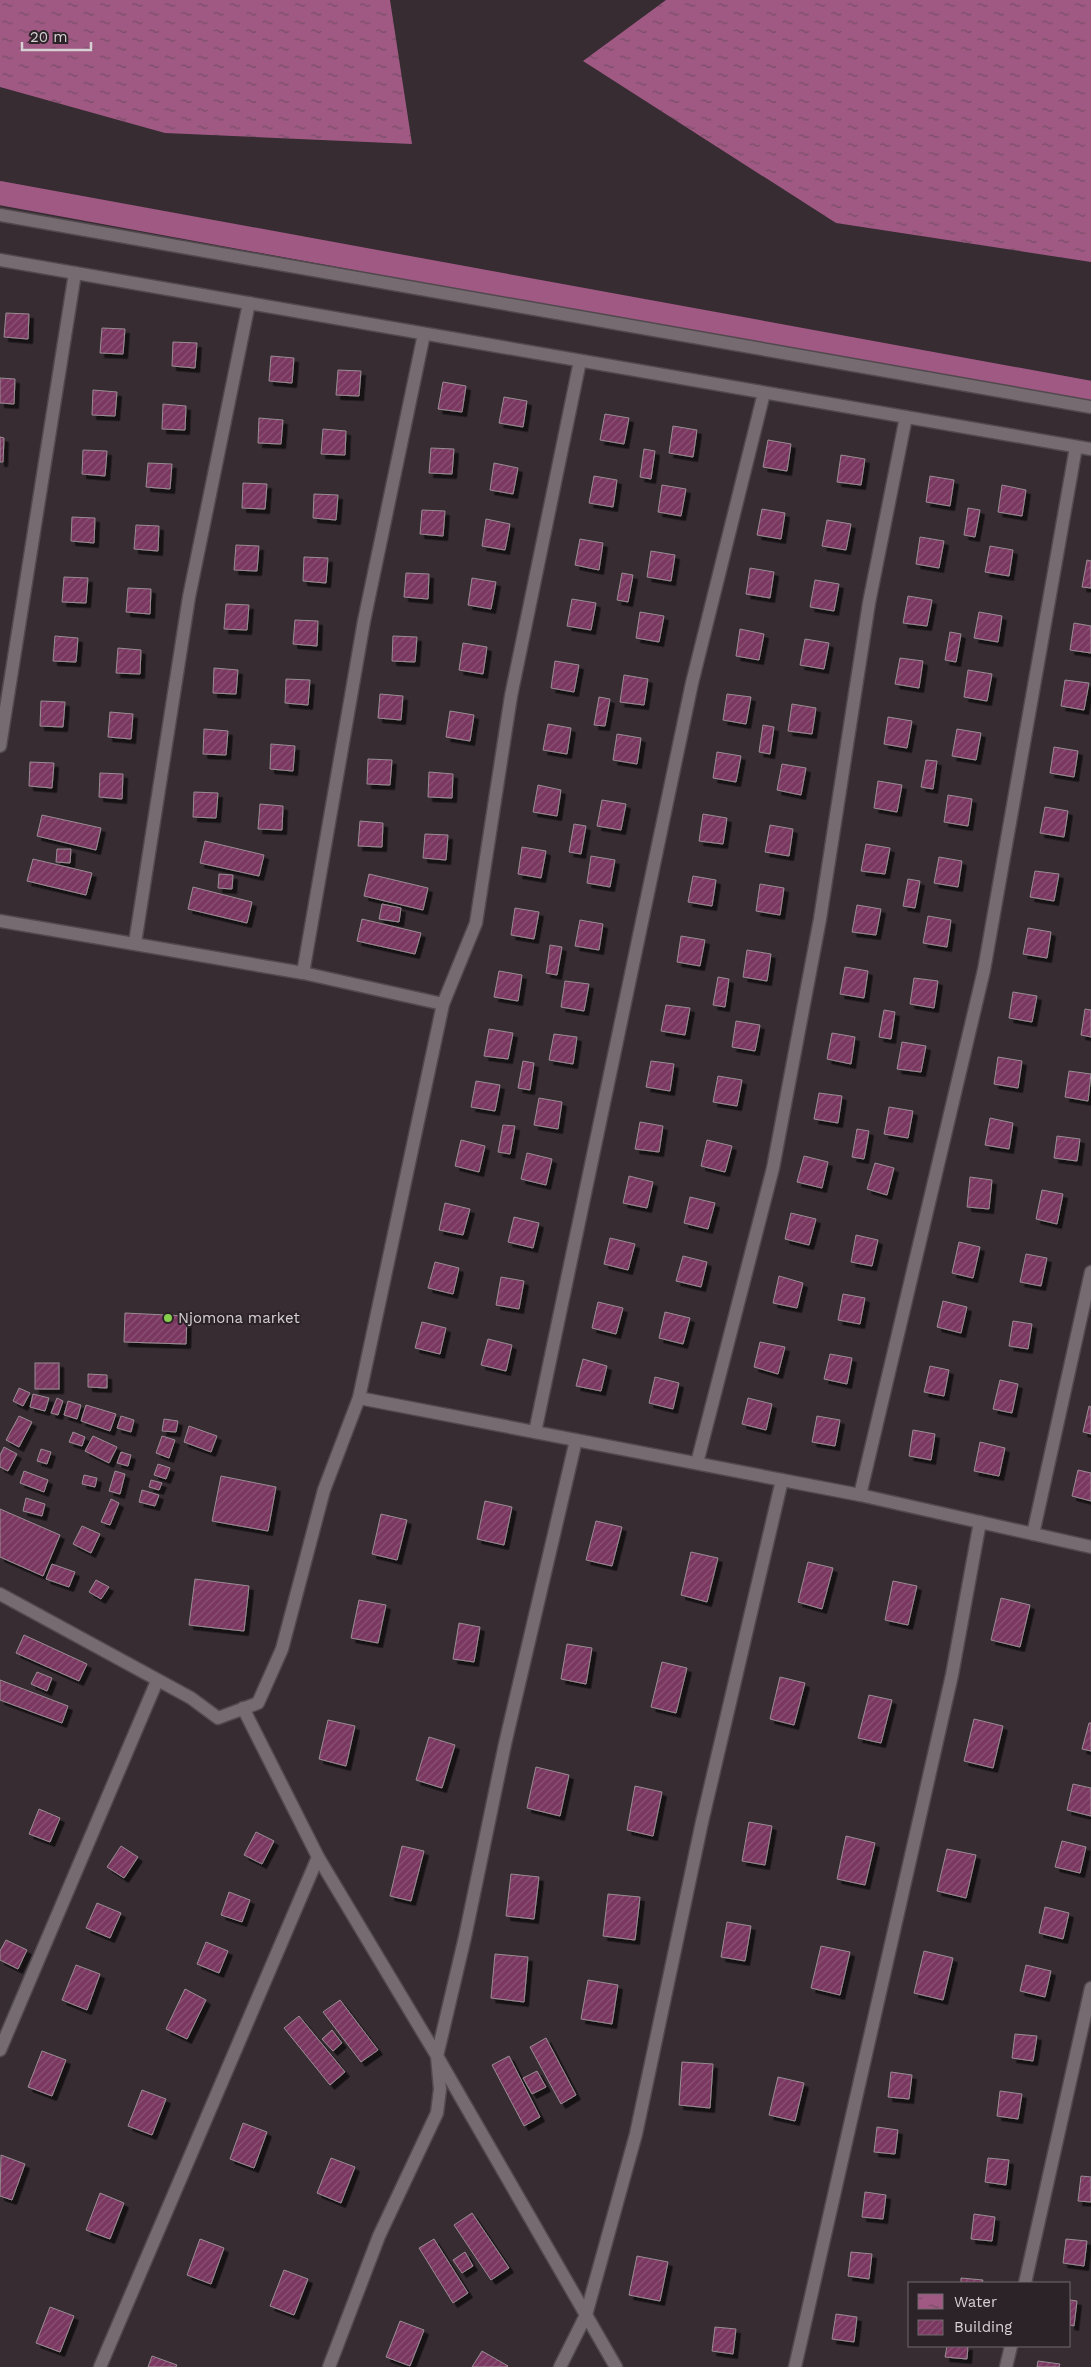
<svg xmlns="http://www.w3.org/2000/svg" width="1091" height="2367" font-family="'Work Sans',sans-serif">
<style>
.water{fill:url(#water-ripples)}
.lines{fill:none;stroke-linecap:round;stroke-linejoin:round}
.canal{stroke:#9f5983;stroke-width:24}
.building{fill:url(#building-hatch);stroke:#998d93;filter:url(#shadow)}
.service-casing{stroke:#51494e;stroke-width:15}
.service{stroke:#766b71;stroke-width:12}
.poi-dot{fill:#85cf4d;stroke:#2c2328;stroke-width:2}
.labels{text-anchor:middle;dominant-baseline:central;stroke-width:4;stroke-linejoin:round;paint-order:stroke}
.poi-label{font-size:15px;fill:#d6d0d3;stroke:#2c2328;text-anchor:start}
</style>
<defs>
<pattern id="water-ripples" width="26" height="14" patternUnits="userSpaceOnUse" patternTransform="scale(1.25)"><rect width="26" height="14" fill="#9f5983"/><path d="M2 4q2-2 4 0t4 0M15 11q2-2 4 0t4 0" fill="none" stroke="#794e68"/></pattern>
<pattern id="building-hatch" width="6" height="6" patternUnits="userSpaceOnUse" patternTransform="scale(1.25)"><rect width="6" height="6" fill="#7a3760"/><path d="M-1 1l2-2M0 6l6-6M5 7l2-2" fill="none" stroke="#8c5376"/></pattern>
<filter id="shadow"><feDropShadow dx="4.5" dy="4.5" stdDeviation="0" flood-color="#0009"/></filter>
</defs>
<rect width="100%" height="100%" fill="#362c32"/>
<g class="water">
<polygon points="0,0 390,0 412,144 165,133 0,87"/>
<polygon points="666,0 1091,0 1091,262 836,223 583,61"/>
</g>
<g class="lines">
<polyline class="canal" points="0,193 1091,393"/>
</g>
<g class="building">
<polygon points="6,313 29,314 28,339 4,337"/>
<polygon points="102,328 125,329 123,354 100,353"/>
<polygon points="173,342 197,343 195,368 172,366"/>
<polygon points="271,356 294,358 292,383 269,381"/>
<polygon points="338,370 361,371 359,396 336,395"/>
<polygon points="0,378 15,379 14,404 0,403"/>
<polygon points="443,382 466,386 462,412 438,409"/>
<polygon points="93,390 117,392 115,416 92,415"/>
<polygon points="504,397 527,401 523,427 499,423"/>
<polygon points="163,404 186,406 185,430 162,429"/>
<polygon points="605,414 629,418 624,444 600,440"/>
<polygon points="259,418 283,420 281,444 258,443"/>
<polygon points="673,426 697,430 693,457 669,453"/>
<polygon points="323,429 346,431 345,455 321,454"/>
<polygon points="0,437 4,438 3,462 0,462"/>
<polygon points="768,440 791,444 787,471 763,467"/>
<polygon points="431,448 454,449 452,474 429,473"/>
<polygon points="644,449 655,451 651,479 640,477"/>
<polygon points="83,450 107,451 105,476 82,474"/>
<polygon points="841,455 865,459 861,485 837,482"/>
<polygon points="148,463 172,464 170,489 146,487"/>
<polygon points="494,463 518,468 513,494 490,490"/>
<polygon points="594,476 617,480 613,507 589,503"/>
<polygon points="930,476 954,480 950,506 926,502"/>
<polygon points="243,483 267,484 265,509 242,508"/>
<polygon points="662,485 686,489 681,516 658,512"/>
<polygon points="1002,485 1026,490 1022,516 998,512"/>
<polygon points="314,494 338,495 336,520 313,518"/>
<polygon points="968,508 980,510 975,537 964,535"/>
<polygon points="762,509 785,513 781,539 757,535"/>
<polygon points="422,510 445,511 443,536 420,534"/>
<polygon points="72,517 95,518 94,543 71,541"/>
<polygon points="486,519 510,524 505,550 482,546"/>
<polygon points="827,520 851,524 846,550 822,546"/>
<polygon points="136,525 159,526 158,551 134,549"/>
<polygon points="920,537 944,541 939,568 916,564"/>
<polygon points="580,539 603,543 599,570 575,565"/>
<polygon points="236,545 259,546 257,571 234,570"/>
<polygon points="990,546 1013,550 1009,576 985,572"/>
<polygon points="651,551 675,555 671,581 647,577"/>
<polygon points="304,557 328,558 326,583 303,581"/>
<polygon points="1087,560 1091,561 1091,588 1082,587"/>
<polygon points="750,568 774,572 770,598 746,594"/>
<polygon points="406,573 429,574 428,599 404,597"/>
<polygon points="622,573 633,575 628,602 617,600"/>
<polygon points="64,577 88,578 86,603 62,602"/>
<polygon points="472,578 496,582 491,609 468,605"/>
<polygon points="815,580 839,584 834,611 810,607"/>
<polygon points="128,588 151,589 150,614 126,612"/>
<polygon points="908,596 932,600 927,626 903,623"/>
<polygon points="572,599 596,603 591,630 567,626"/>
<polygon points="226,604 249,605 247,630 224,629"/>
<polygon points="640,612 664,616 659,642 636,638"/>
<polygon points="979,612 1002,616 998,642 974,638"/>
<polygon points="295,620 318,621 317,646 293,644"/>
<polygon points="1074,623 1091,626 1091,653 1070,650"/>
<polygon points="740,629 764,634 759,660 736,656"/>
<polygon points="950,632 961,634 956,662 945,660"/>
<polygon points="55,636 78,638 76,662 53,661"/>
<polygon points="393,636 417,637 415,662 392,661"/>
<polygon points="805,639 829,643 824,669 800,665"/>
<polygon points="463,643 487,647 483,674 459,670"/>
<polygon points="118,648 141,650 140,674 116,673"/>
<polygon points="900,658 923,661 919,688 895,684"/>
<polygon points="555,661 579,665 574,692 551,688"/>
<polygon points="214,668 238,670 236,694 213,693"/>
<polygon points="968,670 992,674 987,701 964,697"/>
<polygon points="624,675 648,679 644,705 620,702"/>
<polygon points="286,679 310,680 308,705 285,703"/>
<polygon points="1065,680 1089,683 1084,710 1061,706"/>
<polygon points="380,694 403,696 401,720 378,718"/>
<polygon points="727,694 751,697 746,724 723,720"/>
<polygon points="599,697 610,699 605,726 594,725"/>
<polygon points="41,701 65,702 63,727 40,726"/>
<polygon points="792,704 816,708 812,734 788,731"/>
<polygon points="450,711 474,715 470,741 446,737"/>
<polygon points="110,712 133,714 131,739 108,737"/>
<polygon points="888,717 912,721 907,748 884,744"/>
<polygon points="548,724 571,728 567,754 543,750"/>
<polygon points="763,725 774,727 770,754 759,752"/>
<polygon points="204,729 228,731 226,755 203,754"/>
<polygon points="957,729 981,733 976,760 952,756"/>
<polygon points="617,734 641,738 637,764 613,760"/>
<polygon points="271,744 295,746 293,771 270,769"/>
<polygon points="1054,747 1078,751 1074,777 1050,773"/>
<polygon points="717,752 741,756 736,782 713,778"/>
<polygon points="368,759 392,760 390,785 367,784"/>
<polygon points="926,760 937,761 933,789 921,787"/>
<polygon points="30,762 54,763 52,788 29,786"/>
<polygon points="782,764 806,768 801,795 777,790"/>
<polygon points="429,772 453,774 452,798 428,797"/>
<polygon points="100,773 123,774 122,799 99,797"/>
<polygon points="878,781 902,785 897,812 874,808"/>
<polygon points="538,785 561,790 557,816 533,812"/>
<polygon points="194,792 218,793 216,818 193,817"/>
<polygon points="948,795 972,799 968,826 944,822"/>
<polygon points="602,800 626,804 621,830 597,826"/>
<polygon points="260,804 283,806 282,830 258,829"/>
<polygon points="1045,807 1068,811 1064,837 1040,833"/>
<polygon points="703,814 727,818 723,844 699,841"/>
<polygon points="42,815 101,828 96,850 37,836"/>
<polygon points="360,821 383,823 382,847 358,846"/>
<polygon points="574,824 586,826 581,854 569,852"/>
<polygon points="770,825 793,829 789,856 765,852"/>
<polygon points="425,834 448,835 446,860 423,858"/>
<polygon points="205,841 264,855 259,876 200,863"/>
<polygon points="866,844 890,848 885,874 861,871"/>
<polygon points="522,847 546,851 541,878 518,874"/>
<polygon points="57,849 71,849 70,863 56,862"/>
<polygon points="591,856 615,860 610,887 587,883"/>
<polygon points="939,857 962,861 958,887 934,883"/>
<polygon points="33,859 92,873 86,895 27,881"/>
<polygon points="1035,871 1059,874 1054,901 1030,897"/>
<polygon points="219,874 233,875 232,889 218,888"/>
<polygon points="369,874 428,888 423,910 364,896"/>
<polygon points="693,876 716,880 712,906 688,902"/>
<polygon points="908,879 920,881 915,908 903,906"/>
<polygon points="760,884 784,888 780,915 756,911"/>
<polygon points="193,887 252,902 247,923 188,909"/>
<polygon points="382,904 401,908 399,922 379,919"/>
<polygon points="857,905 881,909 876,935 852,932"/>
<polygon points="515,908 539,912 534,939 511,935"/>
<polygon points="928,916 951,920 947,947 923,943"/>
<polygon points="362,919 421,933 415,954 357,941"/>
<polygon points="580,920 603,924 599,950 575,946"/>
<polygon points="1028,928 1051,932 1047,958 1023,954"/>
<polygon points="681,936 705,940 700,966 677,962"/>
<polygon points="550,945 562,947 557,975 546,973"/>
<polygon points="747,950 771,954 767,981 743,977"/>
<polygon points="845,967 868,971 864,998 840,994"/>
<polygon points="499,971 522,975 518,1001 494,997"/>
<polygon points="718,977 729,979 725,1007 713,1005"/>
<polygon points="914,978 938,981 934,1008 910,1004"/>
<polygon points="565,981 589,984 584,1011 561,1007"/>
<polygon points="1013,992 1037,996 1032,1022 1009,1018"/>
<polygon points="666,1005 690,1008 685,1035 661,1031"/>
<polygon points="1085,1009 1091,1010 1091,1037 1081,1035"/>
<polygon points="884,1010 895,1012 891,1039 879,1037"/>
<polygon points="736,1021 760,1025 755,1051 732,1047"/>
<polygon points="489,1029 513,1033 508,1059 484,1056"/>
<polygon points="832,1033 855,1037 851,1064 827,1059"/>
<polygon points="554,1034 577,1037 573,1064 549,1060"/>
<polygon points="902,1042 926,1046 921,1072 897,1069"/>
<polygon points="998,1057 1022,1061 1018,1088 994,1084"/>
<polygon points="523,1061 534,1063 530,1090 518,1088"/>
<polygon points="651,1061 674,1064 670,1091 646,1087"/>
<polygon points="1069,1071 1091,1074 1088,1101 1065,1097"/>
<polygon points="718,1076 742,1080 737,1106 713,1102"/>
<polygon points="476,1081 500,1085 495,1111 471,1107"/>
<polygon points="819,1093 842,1096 838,1123 814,1119"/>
<polygon points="539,1098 562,1102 558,1129 534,1125"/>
<polygon points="889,1107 913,1111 908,1138 884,1134"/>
<polygon points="990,1118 1013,1123 1009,1149 985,1145"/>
<polygon points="640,1122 663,1126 659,1152 635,1149"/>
<polygon points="503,1125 515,1126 510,1154 498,1152"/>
<polygon points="857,1129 869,1131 864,1159 852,1157"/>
<polygon points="1057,1136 1080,1139 1077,1161 1054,1158"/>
<polygon points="461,1140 485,1146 479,1172 455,1166"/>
<polygon points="707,1140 732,1146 725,1172 701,1166"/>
<polygon points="527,1153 552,1159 546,1185 521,1179"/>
<polygon points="804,1156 828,1162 822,1188 797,1182"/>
<polygon points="875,1163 894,1168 887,1195 867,1189"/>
<polygon points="629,1176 653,1182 647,1208 623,1203"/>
<polygon points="970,1177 992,1180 989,1209 967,1207"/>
<polygon points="1042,1190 1063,1194 1057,1224 1036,1219"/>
<polygon points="690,1197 715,1203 708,1229 684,1223"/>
<polygon points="445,1203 470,1209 463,1235 439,1230"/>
<polygon points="791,1213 816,1219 809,1245 785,1239"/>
<polygon points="514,1217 539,1223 533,1248 508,1242"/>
<polygon points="856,1235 878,1240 872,1266 851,1262"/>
<polygon points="610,1238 635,1244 628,1270 604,1264"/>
<polygon points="959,1242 980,1247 973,1278 952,1273"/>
<polygon points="1026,1254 1047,1258 1041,1286 1020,1282"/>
<polygon points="683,1256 707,1262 701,1287 676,1281"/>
<polygon points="435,1262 459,1268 453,1294 428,1288"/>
<polygon points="779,1276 803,1283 797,1308 773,1303"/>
<polygon points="501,1277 524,1281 519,1309 496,1305"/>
<polygon points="843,1294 865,1298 860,1324 838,1320"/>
<polygon points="943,1301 967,1307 961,1333 937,1327"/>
<polygon points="598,1302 623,1308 616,1334 592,1328"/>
<polygon points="665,1312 690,1318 683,1344 659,1338"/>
<polygon points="125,1313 187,1316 186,1344 124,1342"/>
<polygon points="1013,1321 1032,1324 1028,1349 1009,1346"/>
<polygon points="422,1322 446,1328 440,1354 415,1348"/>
<polygon points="488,1339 512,1345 506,1371 481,1365"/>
<polygon points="760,1342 785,1347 778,1374 754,1367"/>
<polygon points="830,1354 852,1358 847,1384 824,1379"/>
<polygon points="583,1359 607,1366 601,1391 576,1386"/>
<rect x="35" y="1363" width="24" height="26"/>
<polygon points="930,1366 949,1370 944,1396 924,1392"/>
<polygon points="88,1374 107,1375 107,1388 88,1387"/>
<polygon points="655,1377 679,1383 673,1409 649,1403"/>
<polygon points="1000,1380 1018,1384 1012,1413 993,1409"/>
<polygon points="19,1388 30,1393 23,1406 13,1401"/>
<polygon points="33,1394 49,1398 45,1411 30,1407"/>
<polygon points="57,1398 63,1401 58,1415 51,1413"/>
<polygon points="748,1398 772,1404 766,1430 742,1424"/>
<polygon points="68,1401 81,1405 77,1419 64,1415"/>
<polygon points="86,1405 116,1414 110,1431 81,1421"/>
<polygon points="1089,1406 1091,1407 1091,1434 1083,1432"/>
<polygon points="19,1416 32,1422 19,1447 6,1440"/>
<polygon points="121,1416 134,1420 131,1432 117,1428"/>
<polygon points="817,1416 840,1420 835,1446 812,1442"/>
<polygon points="164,1419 178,1421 176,1432 162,1431"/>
<polygon points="189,1426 217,1436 211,1452 184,1442"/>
<polygon points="913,1430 935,1434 931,1460 909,1456"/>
<polygon points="73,1432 85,1437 82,1446 69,1442"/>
<polygon points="93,1436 117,1447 109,1463 85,1451"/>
<polygon points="162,1436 175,1440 169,1458 156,1453"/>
<polygon points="980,1442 1005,1448 999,1476 974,1471"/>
<polygon points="4,1447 17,1454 8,1471 0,1467 0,1455"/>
<polygon points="41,1449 51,1452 47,1464 37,1461"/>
<polygon points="121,1452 131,1455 128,1466 117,1463"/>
<polygon points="158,1464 170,1468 166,1479 154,1475"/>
<polygon points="1078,1470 1091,1473 1091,1501 1072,1496"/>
<polygon points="24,1471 48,1480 44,1492 20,1483"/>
<polygon points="115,1471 125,1474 120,1494 109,1491"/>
<polygon points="84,1475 97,1478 95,1487 82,1484"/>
<polygon points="221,1476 276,1487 268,1531 212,1521"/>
<polygon points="151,1480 162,1483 159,1490 149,1487"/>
<polygon points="142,1490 159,1495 155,1506 139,1502"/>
<polygon points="26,1498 45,1504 42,1516 23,1511"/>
<polygon points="111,1499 119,1503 110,1525 101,1522"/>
<polygon points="485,1501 512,1507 504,1545 477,1539"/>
<polygon points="0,1509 60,1535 43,1576 0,1557"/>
<polygon points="381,1514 407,1520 397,1560 372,1554"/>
<polygon points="596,1521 622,1527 612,1566 586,1560"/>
<polygon points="82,1526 100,1534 91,1553 73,1544"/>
<polygon points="691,1552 718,1558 707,1602 681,1595"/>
<polygon points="808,1562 833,1568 822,1609 798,1602"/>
<polygon points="52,1564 75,1572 69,1587 46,1579"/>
<polygon points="195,1579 249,1586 244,1631 189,1625"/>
<polygon points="96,1580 109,1587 101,1599 89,1592"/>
<polygon points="893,1581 917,1586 908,1625 885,1620"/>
<polygon points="1001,1598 1030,1605 1020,1647 991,1640"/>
<polygon points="359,1600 386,1605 378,1643 351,1638"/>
<polygon points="459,1623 480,1627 474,1662 453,1659"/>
<polygon points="24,1635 87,1664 79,1681 16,1653"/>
<polygon points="567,1644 592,1648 586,1684 561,1679"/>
<polygon points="662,1662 687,1668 676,1713 651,1707"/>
<polygon points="37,1672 52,1678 47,1691 31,1684"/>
<polygon points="780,1677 805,1683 794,1725 770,1719"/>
<polygon points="0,1680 68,1706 62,1723 0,1700"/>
<polygon points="869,1695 892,1700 881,1743 858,1738"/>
<polygon points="974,1719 1003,1726 993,1768 964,1761"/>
<polygon points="328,1720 355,1726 346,1766 319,1759"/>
<polygon points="1089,1723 1091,1723 1091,1751 1082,1749"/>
<polygon points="429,1737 455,1745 442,1788 416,1780"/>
<polygon points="536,1767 569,1775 560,1816 527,1808"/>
<polygon points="1073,1784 1091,1788 1091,1816 1067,1810"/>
<polygon points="635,1786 662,1792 653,1836 627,1830"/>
<polygon points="39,1809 60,1818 50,1842 29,1834"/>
<polygon points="749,1822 772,1826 765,1865 742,1861"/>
<polygon points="256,1832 274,1841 262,1864 244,1855"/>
<polygon points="846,1836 875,1843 865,1885 837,1879"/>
<polygon points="1062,1841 1086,1847 1080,1873 1055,1867"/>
<polygon points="121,1846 138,1857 124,1878 107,1867"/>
<polygon points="402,1846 424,1851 411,1901 390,1896"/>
<polygon points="947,1849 976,1855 966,1898 937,1891"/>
<polygon points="511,1874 539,1877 534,1919 506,1916"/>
<polygon points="229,1892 250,1900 242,1922 221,1915"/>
<polygon points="608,1894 640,1897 635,1940 603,1936"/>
<polygon points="97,1903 121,1913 110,1938 86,1928"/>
<polygon points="1045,1907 1069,1913 1063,1939 1039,1933"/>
<polygon points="727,1922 751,1926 745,1961 721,1957"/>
<polygon points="6,1940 27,1950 18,1969 0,1960 0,1951"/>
<polygon points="206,1942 228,1951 219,1973 197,1964"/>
<polygon points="821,1946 850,1952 840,1995 811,1988"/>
<polygon points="924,1951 953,1958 943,2000 914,1993"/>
<polygon points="495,1954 528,1957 524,2002 491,1998"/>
<polygon points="76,1965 100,1974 87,2010 62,2000"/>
<polygon points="1026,1965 1051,1971 1045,1997 1020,1991"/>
<polygon points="588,1980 618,1985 612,2024 581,2019"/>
<polygon points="185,1989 206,2000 187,2039 166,2029"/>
<polygon points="340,2000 378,2050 361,2062 323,2012"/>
<polygon points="299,2016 345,2072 330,2085 284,2028"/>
<polygon points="332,2030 342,2043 333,2051 322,2039"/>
<polygon points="1015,2034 1037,2036 1033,2061 1012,2058"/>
<polygon points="546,2038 576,2095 561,2104 530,2047"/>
<polygon points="42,2051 66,2060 52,2096 28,2087"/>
<polygon points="509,2056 540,2117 524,2126 492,2065"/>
<polygon points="682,2062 713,2064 710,2108 679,2105"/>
<polygon points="537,2071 546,2087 532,2094 523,2078"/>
<polygon points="891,2072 912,2075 909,2099 888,2097"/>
<polygon points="778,2077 804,2083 795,2121 769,2115"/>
<polygon points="142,2090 166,2099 152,2135 128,2126"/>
<polygon points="1000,2091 1022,2094 1018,2119 997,2116"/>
<polygon points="243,2123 267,2132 254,2168 230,2159"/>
<polygon points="877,2127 898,2130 895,2154 874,2152"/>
<polygon points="1,2155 25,2164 12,2200 0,2196"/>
<polygon points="331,2158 355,2167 341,2203 317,2193"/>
<polygon points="988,2158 1009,2160 1006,2185 985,2182"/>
<polygon points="1081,2176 1091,2177 1091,2202 1078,2201"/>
<polygon points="865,2192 886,2195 883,2219 862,2217"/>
<polygon points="100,2193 124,2203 110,2239 86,2230"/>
<polygon points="472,2213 509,2268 491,2280 454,2225"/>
<polygon points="974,2214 995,2217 992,2241 971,2239"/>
<polygon points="200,2239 224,2248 211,2284 187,2275"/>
<polygon points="434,2239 468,2293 453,2303 419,2248"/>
<polygon points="1066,2239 1087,2241 1084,2266 1063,2263"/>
<polygon points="465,2252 473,2266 462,2273 453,2260"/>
<polygon points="851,2252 872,2254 869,2279 848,2276"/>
<polygon points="637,2256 668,2262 660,2301 629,2295"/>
<polygon points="284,2270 308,2279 294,2315 270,2306"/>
<polygon points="961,2278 983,2280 982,2283 961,2283"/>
<polygon points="1070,2300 1077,2301 1074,2326 1070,2325"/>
<polygon points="50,2307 74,2316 60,2352 36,2343"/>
<polygon points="836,2314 857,2317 854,2342 832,2339"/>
<polygon points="400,2321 424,2330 410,2366 386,2357"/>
<polygon points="715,2327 736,2329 733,2354 712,2351"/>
<polygon points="947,2346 968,2346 967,2359 945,2357"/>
<polygon points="482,2351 508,2366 507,2367 472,2367"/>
<polygon points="152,2356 177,2365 176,2367 148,2367"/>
<polygon points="1038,2361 1060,2364 1059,2367 1037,2367"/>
</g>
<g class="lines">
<defs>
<g id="service">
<polyline points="0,215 1091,407"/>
<polyline points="0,260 1091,449"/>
<polyline points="0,746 75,273"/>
<polyline points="0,921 303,973 443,1004"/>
<polyline points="135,943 189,597 249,303"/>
<polyline points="303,973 364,621 424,334"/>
<polyline points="359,1398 860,1495 1091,1547"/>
<polyline points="535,1432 692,683 764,393"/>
<polyline points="697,1463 773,1168 820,919 869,603 906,417"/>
<polyline points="860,1495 984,970 1076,447"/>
<polyline points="1033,1534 1091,1272"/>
<polyline points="0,1594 191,1698 218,1718 258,1703 282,1649 324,1490 359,1398 443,1004 476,923 511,696 580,361"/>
<polyline points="243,1708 318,1857 437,2056 616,2367"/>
<polyline points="0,2050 157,1681"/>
<polyline points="1025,2283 1091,1988"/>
<polyline points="100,2367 318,1857"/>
<polyline points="329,2367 379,2236 437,2113 440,2089 437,2056 465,1937 505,1744 576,1440"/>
<polyline points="560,2367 586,2315 636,2134 702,1822 782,1480"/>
<polyline points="795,2367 952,1675 980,1522"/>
<polyline points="1006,2367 1011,2346"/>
</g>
</defs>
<use href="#service" class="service-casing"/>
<use href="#service" class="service"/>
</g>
<circle class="poi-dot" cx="168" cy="1318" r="5"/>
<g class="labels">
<g class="poi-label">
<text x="178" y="1318">Njomona market</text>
</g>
</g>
<rect x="908" y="2282" width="162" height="65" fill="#2c2328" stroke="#70686c"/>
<rect x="918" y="2294" width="25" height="15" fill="url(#water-ripples)" stroke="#70686c"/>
<text x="954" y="2307" font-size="15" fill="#d6d0d3">Water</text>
<rect x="918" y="2320" width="25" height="15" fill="url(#building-hatch)" stroke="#70686c"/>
<text x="954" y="2332" font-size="15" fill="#d6d0d3">Building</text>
<path d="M22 42v8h69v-8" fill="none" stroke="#d6d0d3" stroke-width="2.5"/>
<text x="30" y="42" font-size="15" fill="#d6d0d3" stroke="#2c2328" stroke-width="4" paint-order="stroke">20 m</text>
</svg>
